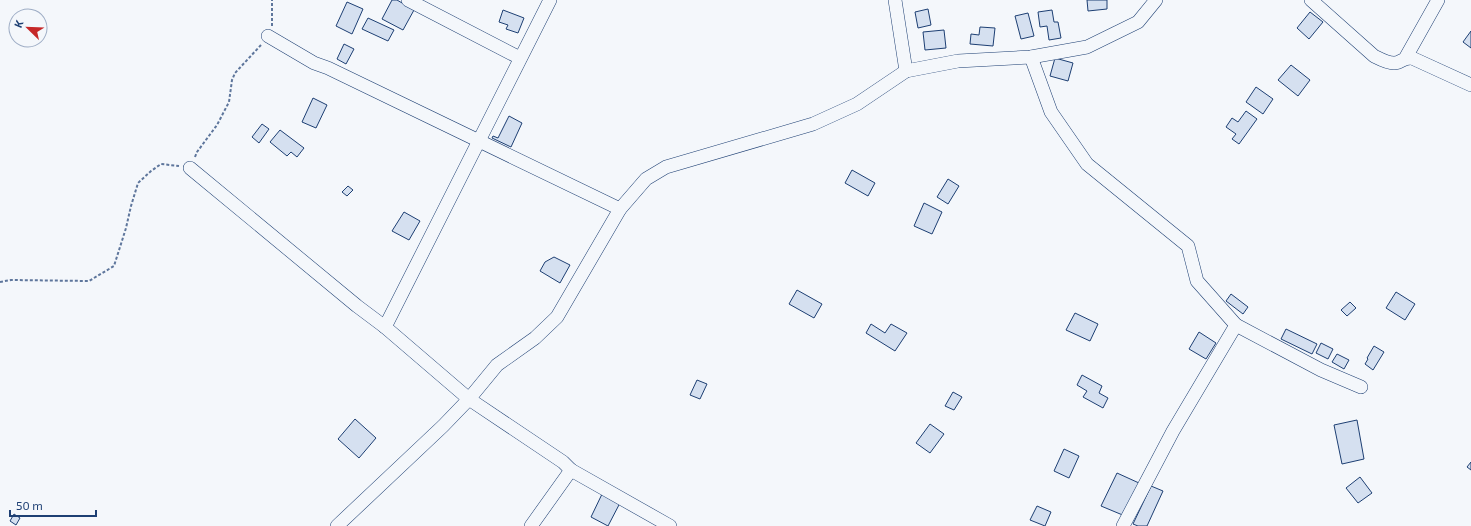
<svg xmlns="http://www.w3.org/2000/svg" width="1471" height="526" font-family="'Exo 2',sans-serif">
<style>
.building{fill:#d5e0f0;stroke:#1d3f73}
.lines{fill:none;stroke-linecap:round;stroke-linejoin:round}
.minor-casing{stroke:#1d3f73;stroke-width:14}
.path{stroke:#5e769c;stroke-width:2;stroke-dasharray:3 2;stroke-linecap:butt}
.minor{stroke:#f4f7fb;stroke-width:13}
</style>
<rect width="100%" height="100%" fill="#f4f7fb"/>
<g class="building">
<polygon points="392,0 397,0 414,10 403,30 382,19"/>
<polygon points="1087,0 1107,0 1107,9 1088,11"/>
<polygon points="347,2 363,9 352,34 336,26"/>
<polygon points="928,9 931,25 918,28 915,12"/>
<polygon points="503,10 524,18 518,33 506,29 508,25 499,22"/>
<polygon points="1052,10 1054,22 1058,22 1061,38 1049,40 1047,26 1040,27 1038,12"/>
<polygon points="1310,12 1323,22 1309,39 1297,28"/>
<polygon points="1028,13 1034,36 1021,39 1015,16"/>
<polygon points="368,18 394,30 388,41 362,29"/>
<polygon points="980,27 995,28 993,46 970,44 971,34 979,35"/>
<polygon points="944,30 946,48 925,50 923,32"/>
<polygon points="1471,31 1471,48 1463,42"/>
<polygon points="344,44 354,49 346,64 337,59"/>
<polygon points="1055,58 1073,63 1068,81 1050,76"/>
<polygon points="1291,65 1310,80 1298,96 1278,80"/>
<polygon points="1256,87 1273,99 1263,114 1246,102"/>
<polygon points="313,98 327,105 316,128 302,122"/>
<polygon points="1246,111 1257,119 1239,144 1232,139 1236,134 1226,127 1232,118 1238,122"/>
<polygon points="509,116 522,123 511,147 492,138 493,136 498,138"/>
<polygon points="262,124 269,129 259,143 252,137"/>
<polygon points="280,130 304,148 297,157 291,152 287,156 270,142"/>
<polygon points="852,170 875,183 868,196 845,183"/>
<polygon points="948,179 959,186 948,204 937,197"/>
<polygon points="348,186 353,190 347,196 342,192"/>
<polygon points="924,203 942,212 932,234 914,226"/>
<polygon points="404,212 420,221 409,240 392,231"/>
<polygon points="554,257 570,265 560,283 540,271 545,262"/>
<polygon points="797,290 822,304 814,318 789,304"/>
<polygon points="1396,292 1415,304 1405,320 1386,308"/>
<polygon points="1231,294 1248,307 1243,314 1226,301"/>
<polygon points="1350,302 1356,308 1347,316 1341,310"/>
<polygon points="1075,313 1098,324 1090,341 1066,330"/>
<polygon points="871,324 885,333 891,324 907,333 895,351 866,333"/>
<polygon points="1286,329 1317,344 1312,354 1281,339"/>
<polygon points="1199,332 1216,343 1206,359 1189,349"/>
<polygon points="1321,343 1333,349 1328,359 1316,353"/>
<polygon points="1374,346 1384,352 1373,370 1365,364 1368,359 1367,358"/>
<polygon points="1337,354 1349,360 1344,369 1332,362"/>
<polygon points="1082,375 1102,386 1099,393 1108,398 1103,408 1083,397 1087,391 1077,385"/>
<polygon points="697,380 707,384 700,399 690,395"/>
<polygon points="953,392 962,397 954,410 945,406"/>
<polygon points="355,419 376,438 359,458 338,439"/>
<polygon points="1357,420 1364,459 1342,464 1334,425"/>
<polygon points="930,424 944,434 930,453 916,443"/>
<polygon points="1064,449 1079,456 1069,478 1054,471"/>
<polygon points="1471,462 1471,470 1467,467"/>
<polygon points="1117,473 1139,483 1125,516 1101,506"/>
<polygon points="1360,477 1372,493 1358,503 1346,488"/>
<polygon points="1151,486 1163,491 1147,526 1138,526 1133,524"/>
<polygon points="603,492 621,501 608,526 591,517"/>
<polygon points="1037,506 1051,512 1045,526 1030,520"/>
<polygon points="14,514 20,518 16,525 10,521"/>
</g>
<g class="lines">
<defs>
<g id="minor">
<polyline points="408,0 520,58"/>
<polyline points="895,0 906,71"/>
<path d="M 1311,0 L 1374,56 C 1380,59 1387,63 1394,63 C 1401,63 1403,57 1412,58 L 1471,85"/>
<polyline points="268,36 314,63 328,68 620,209"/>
<polyline points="1031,57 1051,112 1087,164 1188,246 1197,281 1236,325 1321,370 1361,387"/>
<polyline points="1406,57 1438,0"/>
<polyline points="190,168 357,306 385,327 469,399 443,426 337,526"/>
<polyline points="385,327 550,0"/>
<polyline points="531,526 571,470"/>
<polyline points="670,526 571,470 563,462 469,399 497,365 535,338 557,317 620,209 646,179 666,167 813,124 857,104 906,71 958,61 1031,57 1087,47 1138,22 1156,0"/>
<polyline points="1123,526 1173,431 1236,325"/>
</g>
</defs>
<use href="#minor" class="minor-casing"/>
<g class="path">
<polyline points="272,26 272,0"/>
<polyline points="195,157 197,152 217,125 229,102 232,80 235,73 261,45"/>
<polyline points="0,282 11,280 89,281 114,266 126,228 131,206 138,183 151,171 161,164 179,166"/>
</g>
<use href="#minor" class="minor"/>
</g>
<g transform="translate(28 28) rotate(293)"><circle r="19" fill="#f4f7fb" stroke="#9eadc5"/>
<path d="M0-3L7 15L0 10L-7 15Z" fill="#c62828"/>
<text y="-6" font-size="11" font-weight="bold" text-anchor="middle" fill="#1d3f73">K</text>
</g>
<path d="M10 510v6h86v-6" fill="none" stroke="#1d3f73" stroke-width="2"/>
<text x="16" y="510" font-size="12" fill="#1d3f73" stroke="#f4f7fb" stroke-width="3" paint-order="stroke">50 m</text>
</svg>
